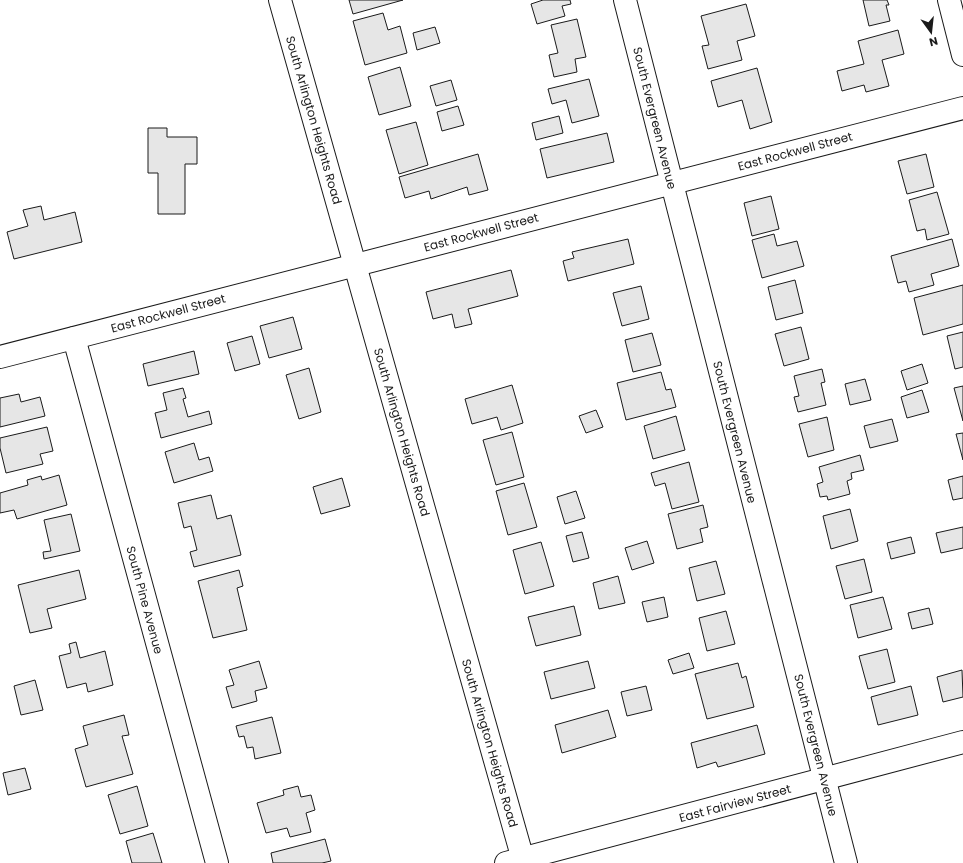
<svg xmlns="http://www.w3.org/2000/svg" width="963" height="863" font-family="Poppins,sans-serif">
<style>
.building{fill:#e6e6e6;stroke:#1a1a1a}
.lines{fill:none;stroke-linecap:round;stroke-linejoin:round}
.minor-casing{stroke:#1a1a1a;stroke-width:24}
.major-casing{stroke:#1a1a1a;stroke-width:24}
.minor{stroke:#fff;stroke-width:22}
.major{stroke:#fff;stroke-width:22}
.labels{text-anchor:middle;dominant-baseline:central;stroke-width:3;stroke-linejoin:round;paint-order:stroke}
.street-label{font-size:12px;fill:#1a1a1a;stroke:#fff}
</style>
<rect width="100%" height="100%" fill="#fff"/>
<g class="building">
<polygon points="349,0 403,0 353,14"/>
<polygon points="543,0 570,0 571,4 562,6 565,16 537,24 531,4"/>
<polygon points="863,0 887,0 889,5 886,5 890,21 869,26"/>
<polygon points="746,4 755,36 737,41 742,60 708,69 702,46 709,45 701,16"/>
<polygon points="383,13 388,30 400,26 407,53 365,65 353,21"/>
<polygon points="577,19 586,57 575,59 577,72 554,77 549,55 558,53 551,25"/>
<polygon points="435,27 440,43 417,50 413,33"/>
<polygon points="898,30 904,54 882,60 889,86 866,92 864,85 842,91 837,71 864,64 858,41"/>
<polygon points="400,67 411,106 379,115 368,77"/>
<polygon points="757,68 772,122 750,129 742,100 718,107 711,81"/>
<polygon points="589,79 599,116 572,123 566,100 552,104 548,89"/>
<polygon points="451,80 457,100 436,106 430,86"/>
<polygon points="458,106 464,125 442,131 437,112"/>
<polygon points="559,116 563,133 536,140 532,123"/>
<polygon points="416,122 428,165 399,174 386,130"/>
<polygon points="148,128 167,128 167,137 197,137 197,164 185,164 185,214 158,214 158,173 148,173"/>
<polygon points="607,133 614,162 547,178 540,149"/>
<polygon points="478,154 488,190 469,195 467,187 431,199 429,191 405,198 399,177"/>
<polygon points="926,154 934,187 907,194 898,161"/>
<polygon points="937,192 949,234 927,240 925,229 917,231 909,200"/>
<polygon points="771,196 779,229 752,236 744,203"/>
<polygon points="41,206 44,220 75,212 82,242 14,259 7,232 28,226 23,210"/>
<polygon points="774,234 777,246 797,241 804,266 762,278 752,240"/>
<polygon points="628,239 634,264 568,281 563,261 574,258 572,252"/>
<polygon points="952,239 959,266 931,274 934,285 909,292 906,281 898,283 891,256"/>
<polygon points="511,270 518,296 468,309 472,324 455,328 452,314 433,319 426,292"/>
<polygon points="795,280 803,313 776,320 768,287"/>
<polygon points="963,285 963,324 923,335 914,298"/>
<polygon points="641,286 649,319 622,326 613,293"/>
<polygon points="293,317 302,349 269,358 260,326"/>
<polygon points="801,327 809,359 784,366 775,334"/>
<polygon points="963,332 963,367 955,369 947,336"/>
<polygon points="652,333 661,365 633,372 625,340"/>
<polygon points="252,336 260,364 235,371 227,343"/>
<polygon points="194,351 199,374 148,386 143,364"/>
<polygon points="922,364 928,383 907,390 901,371"/>
<polygon points="309,368 321,412 299,419 286,375"/>
<polygon points="822,369 825,382 821,383 826,405 798,412 794,397 799,396 794,376"/>
<polygon points="661,372 666,390 671,389 676,407 626,420 617,383"/>
<polygon points="865,379 871,400 850,405 845,384"/>
<polygon points="512,385 523,423 501,430 497,417 472,424 465,399"/>
<polygon points="963,386 963,421 954,388"/>
<polygon points="183,388 186,398 183,399 188,417 209,411 212,424 161,438 155,413 167,410 163,393"/>
<polygon points="922,390 929,412 907,418 901,397"/>
<polygon points="19,394 21,402 40,397 45,416 0,427 0,398"/>
<polygon points="596,410 603,427 586,433 579,416"/>
<polygon points="676,416 685,450 653,459 644,426"/>
<polygon points="827,417 834,450 808,457 799,424"/>
<polygon points="892,419 898,441 870,448 864,426"/>
<polygon points="47,427 53,451 40,454 43,464 6,473 0,448 0,438"/>
<polygon points="512,432 524,477 496,485 483,440"/>
<polygon points="963,433 963,460 956,434"/>
<polygon points="194,443 199,460 209,457 213,471 174,483 165,452"/>
<polygon points="860,455 864,470 851,473 852,479 847,481 850,494 828,500 827,496 820,497 817,484 823,482 819,467"/>
<polygon points="689,462 699,502 672,509 665,483 655,486 651,473"/>
<polygon points="59,475 67,505 17,519 14,510 0,513 0,493 28,485 27,480 41,476 42,480"/>
<polygon points="963,476 963,498 953,500 948,480"/>
<polygon points="342,478 350,506 321,514 313,487"/>
<polygon points="524,483 537,527 508,535 496,491"/>
<polygon points="576,491 585,518 565,524 557,497"/>
<polygon points="211,495 217,519 231,515 241,555 194,567 190,552 197,550 191,526 184,528 178,503"/>
<polygon points="703,505 708,527 700,529 703,542 677,549 668,514"/>
<polygon points="850,509 858,541 831,549 823,516"/>
<polygon points="71,514 80,551 44,559 43,552 51,551 44,520"/>
<polygon points="963,527 963,548 941,553 936,533"/>
<polygon points="582,532 589,558 573,562 566,536"/>
<polygon points="911,537 915,553 891,559 887,543"/>
<polygon points="647,541 654,563 632,570 625,548"/>
<polygon points="541,542 554,586 525,594 513,550"/>
<polygon points="864,559 872,592 845,599 836,566"/>
<polygon points="716,561 725,594 697,601 689,568"/>
<polygon points="79,570 86,599 47,609 52,628 30,633 18,585"/>
<polygon points="239,570 243,586 237,588 247,630 213,638 198,581"/>
<polygon points="618,576 625,603 599,609 593,583"/>
<polygon points="664,597 668,617 647,622 642,602"/>
<polygon points="883,597 892,629 858,638 850,605"/>
<polygon points="574,606 581,635 536,646 528,617"/>
<polygon points="929,608 933,624 912,629 908,613"/>
<polygon points="726,611 735,644 707,651 699,618"/>
<polygon points="76,642 80,658 105,651 113,685 88,692 86,683 67,688 59,656 71,653 69,644"/>
<polygon points="887,649 895,682 868,689 859,656"/>
<polygon points="689,653 694,668 673,674 668,660"/>
<polygon points="259,661 267,688 255,691 257,701 232,708 226,687 234,685 229,670"/>
<polygon points="588,661 595,688 551,699 544,672"/>
<polygon points="738,663 742,678 746,676 754,707 707,719 695,674"/>
<polygon points="962,670 963,697 943,702 937,677"/>
<polygon points="35,680 43,710 21,715 14,686"/>
<polygon points="646,686 652,710 627,716 621,692"/>
<polygon points="911,686 918,715 878,725 871,697"/>
<polygon points="608,710 616,737 562,753 555,725"/>
<polygon points="124,715 129,735 122,736 133,774 86,787 75,749 88,745 83,726"/>
<polygon points="272,717 281,753 255,759 253,747 247,748 244,736 239,737 236,726"/>
<polygon points="757,725 765,754 718,767 716,762 697,768 691,743"/>
<polygon points="25,768 31,789 8,795 3,773"/>
<polygon points="137,786 148,826 120,834 108,795"/>
<polygon points="298,786 301,797 311,795 315,810 306,813 311,832 290,837 287,828 266,833 257,803 284,795 283,790"/>
<polygon points="153,833 162,863 132,863 126,841"/>
<polygon points="325,839 331,861 322,863 273,863 271,853"/>
</g>
<g class="lines">
<defs>
<g id="minor">
<polyline points="625,0 846,863"/>
<polyline points="949,0 963,55"/>
<polyline points="74,338 217,863"/>
<polyline points="0,357 963,108"/>
<polyline points="506,863 963,742"/>
</g>
<polyline id="major" points="280,0 524,863"/>
</defs>
<use href="#minor" class="minor-casing"/>
<use href="#major" class="major-casing"/>
<use href="#minor" class="minor"/>
<use href="#major" class="major"/>
</g>
<g class="labels">
<g class="street-label">
<text transform="translate(655 118) rotate(76)">South Evergreen Avenue</text>
<text transform="translate(314 120) rotate(74)">South Arlington Heights Road</text>
<text transform="translate(795 151) rotate(-15)">East Rockwell Street</text>
<text transform="translate(481 232) rotate(-15)">East Rockwell Street</text>
<text transform="translate(168 313) rotate(-15)">East Rockwell Street</text>
<text transform="translate(402 432) rotate(74)">South Arlington Heights Road</text>
<text transform="translate(735 432) rotate(76)">South Evergreen Avenue</text>
<text transform="translate(145 600) rotate(75)">South Pine Avenue</text>
<text transform="translate(490 743) rotate(74)">South Arlington Heights Road</text>
<text transform="translate(816 745) rotate(76)">South Evergreen Avenue</text>
<text transform="translate(735 803) rotate(-15)">East Fairview Street</text>
</g>
</g>
<g transform="translate(931 32) rotate(165)" stroke="#ffffff" stroke-width="3" paint-order="stroke">
<path d="M0-3L7 15L0 10L-7 15Z" fill="#1a1a1a"/>
<text y="-6" font-size="11" font-weight="bold" text-anchor="middle" fill="#1a1a1a">N</text>
</g>
</svg>
